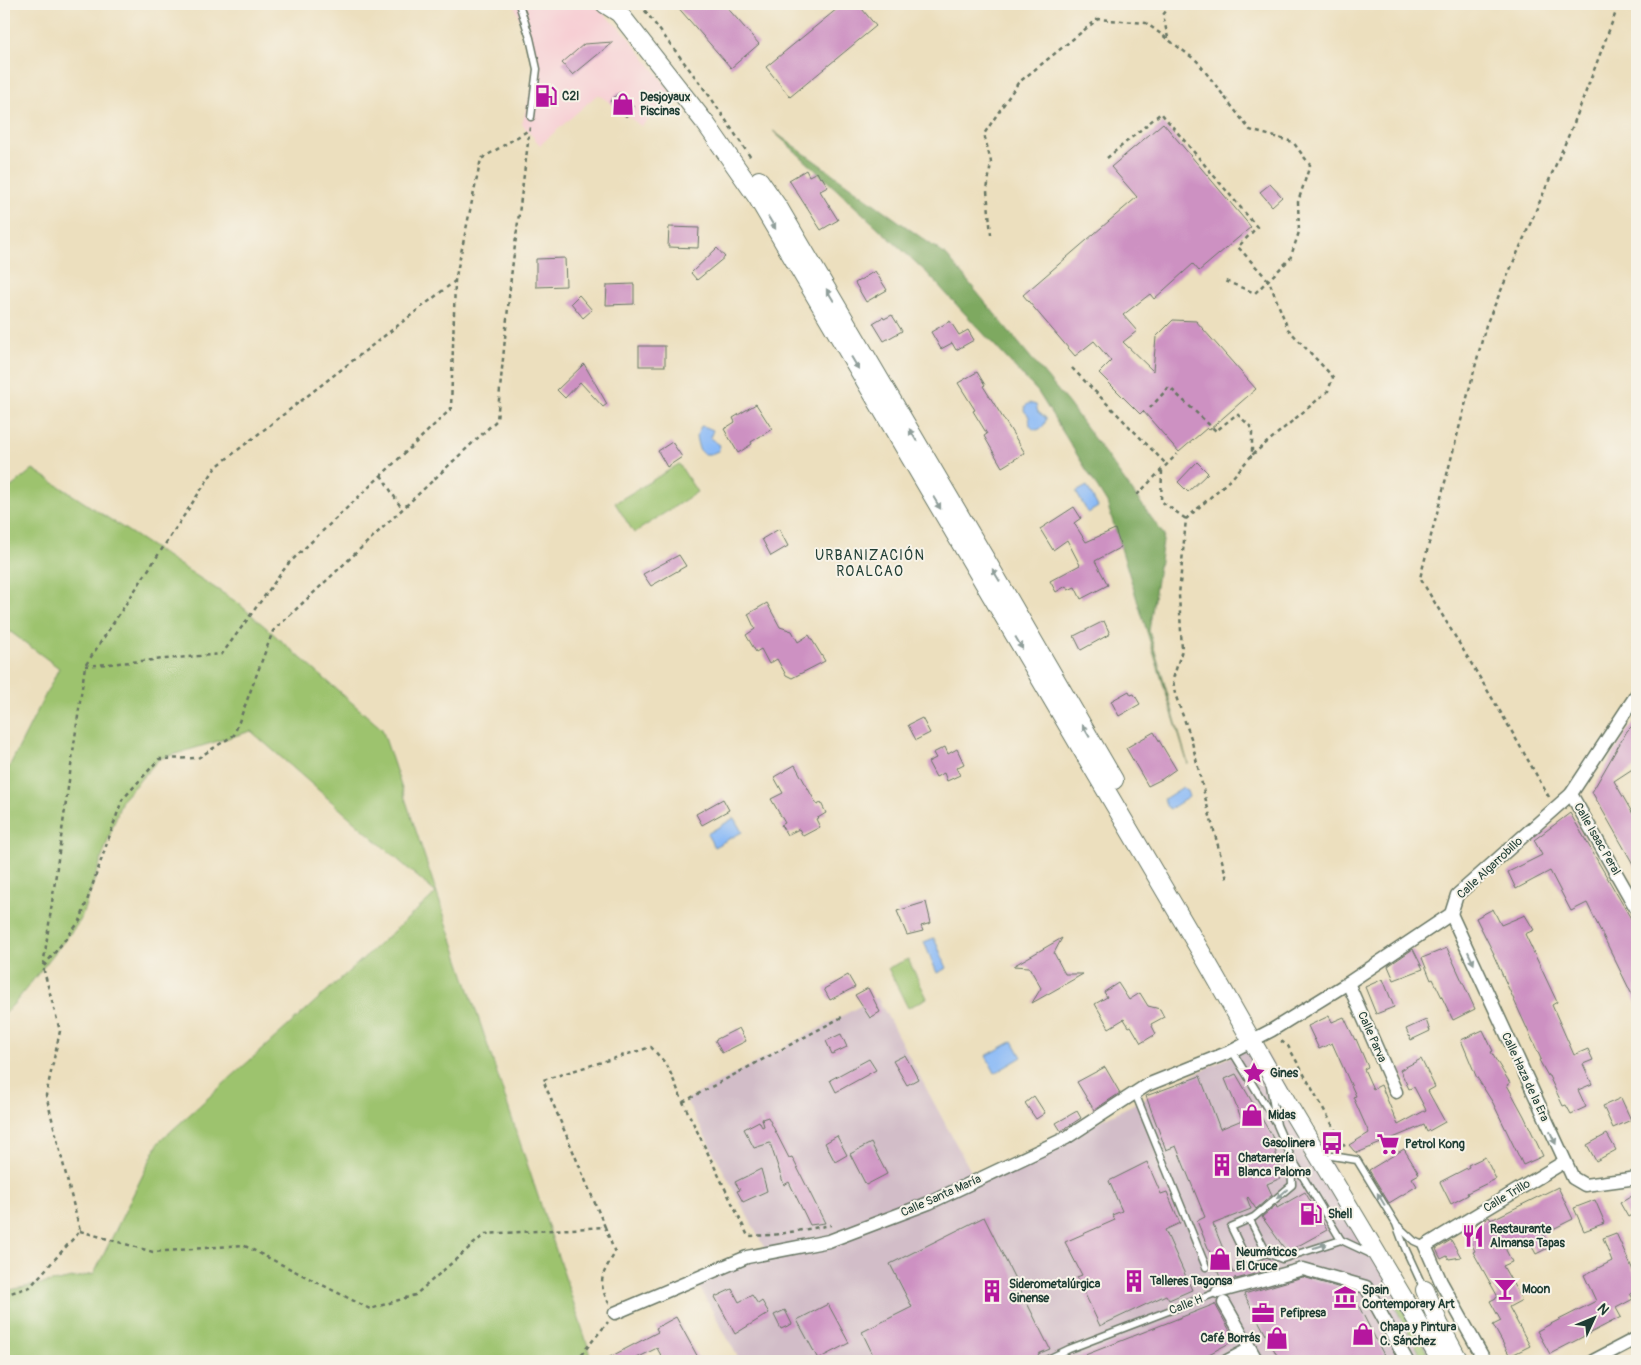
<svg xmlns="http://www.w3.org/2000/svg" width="1641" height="1365" font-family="Pangolin,sans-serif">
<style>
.built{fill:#f7cfd4}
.industrial{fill:#d2bdc8}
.green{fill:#9dc36e;stroke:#5e8051}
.forest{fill:#7ea961;stroke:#4e734a}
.water{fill:#8bbaf6;stroke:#557c95}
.building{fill:#cd91c2}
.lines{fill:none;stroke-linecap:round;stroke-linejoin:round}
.lane-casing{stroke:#677664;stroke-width:9}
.street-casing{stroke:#677664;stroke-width:15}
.secondary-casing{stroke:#677664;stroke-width:20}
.path{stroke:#677664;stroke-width:2.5;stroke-dasharray:4 4;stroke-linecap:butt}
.lane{stroke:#fff;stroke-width:6}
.street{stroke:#fff;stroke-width:12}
.secondary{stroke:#fff;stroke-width:18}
.oneway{fill:#8f9e9a}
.labels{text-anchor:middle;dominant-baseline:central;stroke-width:4;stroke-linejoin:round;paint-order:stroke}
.poi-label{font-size:12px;font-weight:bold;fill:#1f3d34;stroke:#f7f3e8;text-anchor:start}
.street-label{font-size:12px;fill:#1f3d34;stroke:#f7f3e8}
.neighbourhood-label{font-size:14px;letter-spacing:1px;fill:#1f3d34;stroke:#f7f3e8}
</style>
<rect width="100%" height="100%" fill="#f7f3e8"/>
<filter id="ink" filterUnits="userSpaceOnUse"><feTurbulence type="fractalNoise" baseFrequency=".02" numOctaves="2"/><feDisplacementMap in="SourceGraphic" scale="10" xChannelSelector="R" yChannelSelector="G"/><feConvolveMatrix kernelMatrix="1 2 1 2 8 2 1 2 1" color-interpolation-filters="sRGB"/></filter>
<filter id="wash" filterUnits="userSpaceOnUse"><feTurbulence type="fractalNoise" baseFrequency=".0096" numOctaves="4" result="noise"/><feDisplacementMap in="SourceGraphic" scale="20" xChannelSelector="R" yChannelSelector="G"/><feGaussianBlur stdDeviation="1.12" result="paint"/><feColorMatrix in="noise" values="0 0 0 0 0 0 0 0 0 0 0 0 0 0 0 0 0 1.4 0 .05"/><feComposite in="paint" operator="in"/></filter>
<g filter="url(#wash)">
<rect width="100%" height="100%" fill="#ecdfbe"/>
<polygon class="built" points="514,4 589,4 595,6 625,33 676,98 641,126 598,94 540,145 522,124 537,69"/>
<polygon class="industrial" points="877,997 975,1179 1028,1156 1260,1042 1445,1361 740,1361 695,1279 767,1253 686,1100"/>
<g class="green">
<polygon points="679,464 697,492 634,533 615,503"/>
<polygon points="33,469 238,603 382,729 593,1361 4,1361 4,1291 94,1274 159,1142 436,893 251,731 159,759 122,800 80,921 14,1004 4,1014 4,777 59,668 4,627 4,493"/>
<polygon points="908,959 927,998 908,1008 888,968"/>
<polygon points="1400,1304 1432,1361 1424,1361 1395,1307"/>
</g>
<polygon class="forest" points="773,131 947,256 1069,404 1164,535 1149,631 1188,764 1107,503 1038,392 926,272"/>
<g class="water">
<path d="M 1029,403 L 1036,405 L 1038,412 L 1046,418 C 1046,426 1036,436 1030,425 C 1029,422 1030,419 1029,417 C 1028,414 1025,413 1024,410 L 1025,406 Z"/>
<polygon points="701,426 706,427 713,430 710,438 720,445 718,451 711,454 704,454 699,449 696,437"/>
<polygon points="1087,486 1098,507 1088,513 1076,492"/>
<polygon points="1183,787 1187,791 1189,797 1170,809 1166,806 1164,799"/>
<polygon points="734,818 742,832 714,847 707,834"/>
<polygon points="934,938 947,968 937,973 924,942"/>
<polygon points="1013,1041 1022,1057 995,1073 986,1056"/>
</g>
<g id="blocks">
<g class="building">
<polygon points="675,4 724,4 759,44 731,68"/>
<polygon points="843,4 858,4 876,26 790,97 766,67"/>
<polygon points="613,42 573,75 562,63 584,44"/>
<polygon points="620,92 635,108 626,117 610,101"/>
<polygon points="1163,123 1251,227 1199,271 1193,264 1154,299 1150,294 1123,315 1137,331 1123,342 1153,371 1156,337 1173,320 1196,321 1256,389 1209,430 1207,428 1179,452 1143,411 1140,414 1099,373 1111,361 1094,341 1075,356 1023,295 1137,197 1111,167"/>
<polygon points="806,170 809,176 817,172 820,178 822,177 828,187 820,191 838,220 821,230 789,180"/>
<polygon points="1270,184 1282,197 1272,206 1260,192"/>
<polygon points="669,227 699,228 698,248 668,247"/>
<polygon points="717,248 725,257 697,280 691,273"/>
<polygon points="565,258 566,286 536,287 536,259"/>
<polygon points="875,271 887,290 866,302 855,283"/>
<polygon points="634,284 634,304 606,305 607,285"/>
<polygon points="579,295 592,310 583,318 571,303"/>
<polygon points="892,315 902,331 884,341 873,323 883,317 884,319"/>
<polygon points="950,321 959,335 968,330 974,340 956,350 952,343 941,349 931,332"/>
<rect x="639" y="346" width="26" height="20"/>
<polygon points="584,364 607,404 603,407 580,382 565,398 557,390"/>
<polygon points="977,372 985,385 983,386 1025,453 1002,467 984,436 987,434 973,411 975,410 958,383"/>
<polygon points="756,404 772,429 751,442 752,444 738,453 724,429 735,422 733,418"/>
<polygon points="672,442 682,457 667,467 658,451"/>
<polygon points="1197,462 1208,473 1188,492 1178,482"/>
<polygon points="1074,507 1081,518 1074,523 1086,542 1115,529 1121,547 1095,561 1108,585 1081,599 1075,587 1068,590 1066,586 1056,592 1050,581 1080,565 1067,540 1053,550 1040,529"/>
<polygon points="779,529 788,546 771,556 762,539"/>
<polygon points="679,555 686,566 651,586 643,574"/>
<polygon points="767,603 780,627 792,631 798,642 809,635 825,661 792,678 786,675 777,659 769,664 761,649 756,652 746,635 755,629 748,614"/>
<polygon points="1104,621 1110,634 1081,650 1074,636"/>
<polygon points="1129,691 1131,695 1134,694 1140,704 1119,716 1111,701"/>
<polygon points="922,718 930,733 916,740 908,725"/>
<polygon points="1637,721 1637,766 1614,781 1637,821 1637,871 1592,792 1627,731"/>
<polygon points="1154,732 1176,769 1162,779 1148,786 1126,748"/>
<polygon points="945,747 948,754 957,749 964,764 956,768 960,775 947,781 944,773 936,777 928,762 936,758 933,753"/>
<polygon points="795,765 817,805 821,803 826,813 816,819 820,827 803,836 799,829 787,835 781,825 785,823 771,799 783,793 774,777"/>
<polygon points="723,799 729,810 702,825 696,814"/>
<polygon points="1570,813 1637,929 1637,1005 1587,903 1571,911 1550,871 1516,889 1508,872 1542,855 1534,840"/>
<polygon points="926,902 931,923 921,926 923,931 907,935 897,911"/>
<polygon points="1493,909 1501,925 1525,915 1534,930 1525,934 1557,1002 1552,1005 1574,1055 1588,1049 1593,1060 1583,1064 1592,1084 1578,1090 1586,1107 1571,1114 1566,1105 1563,1106 1549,1076 1548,1076 1539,1060 1541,1059 1503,976 1493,954 1494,954 1476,918"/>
<polygon points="1062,938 1054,953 1065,974 1083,974 1032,1003 1041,988 1029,967 1013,966"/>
<polygon points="1447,948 1475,1009 1453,1020 1433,979 1431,980 1422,958"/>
<polygon points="1413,949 1423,969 1394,980 1388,966"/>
<polygon points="848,975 855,987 830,1000 824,989"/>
<polygon points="1383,979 1394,1007 1376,1014 1365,987"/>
<polygon points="1118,983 1129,1000 1140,993 1148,1006 1160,1009 1164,1017 1151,1024 1156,1034 1141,1043 1131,1026 1129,1027 1124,1019 1109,1028 1095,1004 1107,997 1104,992"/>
<polygon points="868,988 880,1012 870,1018 855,995"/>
<polygon points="1329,1016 1332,1022 1344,1017 1355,1040 1356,1039 1368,1067 1364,1069 1373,1089 1381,1085 1398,1125 1426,1110 1414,1087 1409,1089 1400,1070 1421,1059 1435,1087 1428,1091 1445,1122 1427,1132 1424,1125 1357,1153 1354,1151 1349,1145 1369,1133 1353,1097 1356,1096 1332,1043 1319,1049 1308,1026"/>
<polygon points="1426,1020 1430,1031 1411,1040 1406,1029"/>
<polygon points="739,1028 746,1041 722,1053 715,1040"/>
<polygon points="1483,1030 1493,1051 1491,1052 1510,1083 1507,1085 1524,1116 1543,1156 1523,1165 1493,1103 1476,1076 1461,1040"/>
<polygon points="841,1034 847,1047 832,1054 826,1041"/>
<polygon points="905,1055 918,1079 907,1085 893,1061"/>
<polygon points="869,1059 876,1070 836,1092 830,1080"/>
<polygon points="1105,1067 1120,1093 1094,1110 1077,1082"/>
<polygon points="1236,1074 1273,1138 1281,1178 1267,1184 1272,1195 1256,1209 1248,1197 1247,1198 1251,1209 1213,1224 1233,1273 1269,1260 1273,1269 1236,1279 1235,1277 1235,1279 1222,1282 1197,1221 1205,1217 1176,1146 1166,1150 1146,1096 1200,1076 1220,1129 1242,1120 1225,1079"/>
<polygon points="1034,1096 1045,1113 1036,1119 1025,1103"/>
<polygon points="1621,1098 1631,1120 1613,1128 1603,1106"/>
<polygon points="1077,1111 1081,1118 1061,1131 1056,1123"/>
<polygon points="768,1117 789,1158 792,1157 825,1223 810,1225 789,1182 784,1185 770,1143 754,1148 744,1129 759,1121 762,1127 764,1126 762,1119"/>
<polygon points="1607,1134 1616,1150 1596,1161 1587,1145"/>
<polygon points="837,1136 847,1155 835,1162 825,1143"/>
<polygon points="871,1143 887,1174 866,1185 850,1154"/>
<polygon points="1404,1149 1419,1174 1412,1178 1417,1186 1389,1203 1369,1170"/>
<polygon points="1485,1157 1496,1179 1467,1193 1468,1195 1451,1204 1440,1182 1469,1167 1468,1165"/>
<polygon points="1147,1162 1161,1194 1167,1192 1180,1223 1165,1230 1192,1290 1169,1300 1166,1295 1100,1326 1077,1277 1082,1275 1065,1242 1115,1220 1112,1215 1122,1211 1109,1181"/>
<polygon points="761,1169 767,1191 743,1202 737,1191 740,1190 735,1182"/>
<polygon points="1558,1187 1573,1219 1543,1234 1550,1247 1536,1254 1527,1237 1505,1248 1512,1262 1503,1266 1522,1300 1509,1307 1530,1346 1510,1356 1493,1325 1501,1321 1490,1301 1498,1297 1473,1252 1475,1251 1465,1231 1489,1217 1491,1220"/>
<polygon points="1305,1192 1327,1230 1287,1252 1262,1217 1276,1205 1277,1208"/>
<polygon points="1632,1196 1637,1206 1637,1212 1628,1217 1620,1203"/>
<polygon points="1595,1200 1605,1223 1584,1231 1574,1208"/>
<polygon points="984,1217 1050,1349 1038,1354 1040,1358 1039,1361 876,1361 862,1332 912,1307 890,1264"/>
<polygon points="1616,1233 1637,1279 1637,1289 1630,1293 1633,1299 1616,1308 1621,1317 1550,1354 1537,1331 1596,1301 1584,1275 1612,1261 1603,1238"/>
<polygon points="1451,1240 1461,1257 1449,1259 1447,1256 1441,1259 1436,1249"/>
<polygon points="1303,1277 1351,1291 1387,1361 1280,1361 1244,1294"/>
<polygon points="732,1289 739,1302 752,1295 758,1304 762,1301 769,1313 735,1334 715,1297"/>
<polygon points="828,1304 849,1343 818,1359 797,1320"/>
<polygon points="1215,1304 1235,1340 1196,1361 1070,1361"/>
<polygon points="785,1310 792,1324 781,1329 774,1315"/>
<polygon points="676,1317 700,1361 664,1361 657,1348 631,1361 602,1361 658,1332 656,1328"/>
</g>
</g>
</g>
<g filter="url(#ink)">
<use href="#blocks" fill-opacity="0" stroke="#677664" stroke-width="1"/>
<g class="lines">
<defs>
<g id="lane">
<polyline points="519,4 530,38 537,69 531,117"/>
<polyline points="1232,1051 1275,1121"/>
<polyline points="1270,1085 1277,1125 1291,1157 1341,1240 1373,1255"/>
<polyline points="1135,1093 1206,1267"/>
<polyline points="1332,1156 1357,1160 1396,1224 1405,1248 1424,1289"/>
<polyline points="1291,1158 1292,1185 1254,1217 1231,1227 1247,1260 1267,1253 1282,1259 1341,1240"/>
<polyline points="1250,1220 1267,1253"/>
<polyline points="1398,1226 1414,1241 1425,1246"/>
<polyline points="1044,1361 1069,1349 1218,1292"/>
</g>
<g id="street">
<polyline points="1571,794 1637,910"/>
<polyline points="1451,914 1573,1178 1585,1185 1637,1178"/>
<polyline points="1348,983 1396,1092"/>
<polyline points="1218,1292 1303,1269 1366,1287 1407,1361"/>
<polyline points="1224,1303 1257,1361"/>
<polyline points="615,1313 747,1257 829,1241 929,1203 1066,1138 1147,1085 1232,1051 1272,1030 1348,983 1451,914 1457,895 1571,794 1637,694"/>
<polyline points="1227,1361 1250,1349"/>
<polyline points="1485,1361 1441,1282 1425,1246 1564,1162"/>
<polyline points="1593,1361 1637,1338"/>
</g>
<g id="secondary">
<polyline points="605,4 619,13 706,124 757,197 1204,957 1290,1108 1441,1361"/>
<polyline points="759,180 780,210 1006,594 1114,780"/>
<polyline points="1425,1290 1439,1324 1459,1361"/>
</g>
</defs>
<use href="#lane" class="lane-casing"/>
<use href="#street" class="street-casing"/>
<use href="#secondary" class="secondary-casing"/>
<g class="path">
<polyline points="640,4 711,98 751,158"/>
<polyline points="1168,38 1163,15 1171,4"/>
<polyline points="1107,158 1161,113 1257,227 1238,247 1269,281 1288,329 1333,377 1328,391 1252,455"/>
<polyline points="991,235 987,191 991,162 984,134 1018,83 1098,19 1146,23 1197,61 1250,130 1293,142 1310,165 1298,202 1299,232 1290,259 1255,293 1223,280"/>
<polyline points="1072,368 1167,465"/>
<polyline points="1150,408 1169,387 1216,431 1237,414 1252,428 1252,455 1233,477 1186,519 1179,595 1182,650 1173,679 1175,694 1191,738 1207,805 1227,879"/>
<polyline points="1162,471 1161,501 1186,519"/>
<polyline points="381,475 402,509"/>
<polyline points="1137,495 1177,454"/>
<polyline points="85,666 222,654 288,564 451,409 455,281 481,159 529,130"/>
<polyline points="1549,797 1504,718 1420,578 1486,325 1574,123 1619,4"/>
<polyline points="44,966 80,921 122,800 159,759 198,758 234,735 273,631 497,420 511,277 530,127"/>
<polyline points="1281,1041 1288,1046 1346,1149"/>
<polyline points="683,1102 844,1016"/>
<polyline points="605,1227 543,1080 651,1047 667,1065 683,1102 748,1236 773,1235 831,1225"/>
<path d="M 80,1231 L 153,1252 L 243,1245 L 370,1309 L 415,1295 L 485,1234 L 605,1227 L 615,1253 C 603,1273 596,1281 609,1303"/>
<polyline points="4,1295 30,1287 80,1231 46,1095 60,1031 43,967 85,666 216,467 455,281"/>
<polyline points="576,1361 608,1322"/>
</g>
<use href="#lane" class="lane"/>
<use href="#street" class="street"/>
<use href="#secondary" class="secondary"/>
</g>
<defs><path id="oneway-solid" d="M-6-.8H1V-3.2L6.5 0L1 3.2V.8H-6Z" transform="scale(1.25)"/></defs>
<g class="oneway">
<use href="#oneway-solid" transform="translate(772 223) rotate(59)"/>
<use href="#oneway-solid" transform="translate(830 295) rotate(-121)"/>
<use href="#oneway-solid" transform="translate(855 363) rotate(59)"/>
<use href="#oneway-solid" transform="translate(913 435) rotate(-121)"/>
<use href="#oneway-solid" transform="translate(937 503) rotate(59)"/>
<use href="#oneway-solid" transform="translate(996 575) rotate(-121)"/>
<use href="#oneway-solid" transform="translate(1019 643) rotate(60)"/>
<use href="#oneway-solid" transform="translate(1086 731) rotate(-120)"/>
<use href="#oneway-solid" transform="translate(1471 958) rotate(65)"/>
<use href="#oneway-solid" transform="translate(1553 1138) rotate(65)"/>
<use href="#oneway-solid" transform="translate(1282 1194) rotate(139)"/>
<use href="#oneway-solid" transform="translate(1381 1199) rotate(-121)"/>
<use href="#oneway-solid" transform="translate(1320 1246) rotate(-18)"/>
</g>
</g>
<defs>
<symbol id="fuel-bare" viewBox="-9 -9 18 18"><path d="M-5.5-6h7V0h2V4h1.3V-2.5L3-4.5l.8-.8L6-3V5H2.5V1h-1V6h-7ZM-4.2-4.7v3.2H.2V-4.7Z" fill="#b5179e" stroke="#f7f3e8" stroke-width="2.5" paint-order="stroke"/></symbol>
<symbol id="shop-bare" viewBox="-9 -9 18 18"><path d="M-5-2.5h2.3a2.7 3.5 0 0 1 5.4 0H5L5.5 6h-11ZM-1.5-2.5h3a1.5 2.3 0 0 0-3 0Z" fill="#b5179e" stroke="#f7f3e8" stroke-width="2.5" paint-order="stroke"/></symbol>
<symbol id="sight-bare" viewBox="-9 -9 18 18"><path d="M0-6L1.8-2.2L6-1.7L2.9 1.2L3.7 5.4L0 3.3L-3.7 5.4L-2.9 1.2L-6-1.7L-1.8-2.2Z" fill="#b5179e" stroke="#f7f3e8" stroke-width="2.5" paint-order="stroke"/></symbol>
<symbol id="bus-bare" viewBox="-9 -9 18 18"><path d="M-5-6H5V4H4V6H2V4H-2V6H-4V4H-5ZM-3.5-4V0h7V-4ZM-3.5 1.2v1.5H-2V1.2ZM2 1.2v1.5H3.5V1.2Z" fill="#b5179e" stroke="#f7f3e8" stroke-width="2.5" paint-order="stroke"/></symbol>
<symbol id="supermarket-bare" viewBox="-9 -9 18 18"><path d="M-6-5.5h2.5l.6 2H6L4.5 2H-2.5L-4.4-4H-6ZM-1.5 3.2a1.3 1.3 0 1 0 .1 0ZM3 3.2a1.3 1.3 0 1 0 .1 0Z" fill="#b5179e" stroke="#f7f3e8" stroke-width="2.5" paint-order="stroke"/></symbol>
<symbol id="building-bare" viewBox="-9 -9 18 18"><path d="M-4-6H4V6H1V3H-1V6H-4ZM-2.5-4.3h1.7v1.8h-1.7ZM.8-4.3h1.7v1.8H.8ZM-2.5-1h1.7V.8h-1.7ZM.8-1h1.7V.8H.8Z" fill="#b5179e" stroke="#f7f3e8" stroke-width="2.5" paint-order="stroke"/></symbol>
<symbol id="restaurant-bare" viewBox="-9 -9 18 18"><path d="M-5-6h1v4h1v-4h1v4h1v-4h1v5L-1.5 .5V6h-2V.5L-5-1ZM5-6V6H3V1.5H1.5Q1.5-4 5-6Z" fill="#b5179e" stroke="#f7f3e8" stroke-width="2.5" paint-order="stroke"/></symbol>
<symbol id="bar-bare" viewBox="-9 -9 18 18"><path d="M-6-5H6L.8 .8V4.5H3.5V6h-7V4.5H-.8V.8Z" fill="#b5179e" stroke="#f7f3e8" stroke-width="2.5" paint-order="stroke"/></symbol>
<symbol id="museum-bare" viewBox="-9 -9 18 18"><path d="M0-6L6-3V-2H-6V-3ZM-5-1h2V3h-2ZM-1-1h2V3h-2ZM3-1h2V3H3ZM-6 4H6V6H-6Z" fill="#b5179e" stroke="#f7f3e8" stroke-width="2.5" paint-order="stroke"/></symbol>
<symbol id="office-bare" viewBox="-9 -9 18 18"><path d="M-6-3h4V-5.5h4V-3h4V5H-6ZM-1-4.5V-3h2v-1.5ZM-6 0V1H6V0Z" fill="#b5179e" stroke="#f7f3e8" stroke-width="2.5" paint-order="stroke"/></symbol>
</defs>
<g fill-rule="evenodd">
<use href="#fuel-bare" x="530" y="80" width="32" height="32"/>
<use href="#shop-bare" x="607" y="88" width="32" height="32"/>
<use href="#sight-bare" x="1238" y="1057" width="32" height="32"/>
<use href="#shop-bare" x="1236" y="1099" width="32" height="32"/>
<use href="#bus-bare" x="1316" y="1127" width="32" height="32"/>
<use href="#supermarket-bare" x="1372" y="1128" width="32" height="32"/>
<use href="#building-bare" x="1206" y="1149" width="32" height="32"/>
<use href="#fuel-bare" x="1295" y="1198" width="32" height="32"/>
<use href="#restaurant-bare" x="1457" y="1220" width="32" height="32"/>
<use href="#shop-bare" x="1204" y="1243" width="32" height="32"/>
<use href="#building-bare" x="1118" y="1265" width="32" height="32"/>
<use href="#bar-bare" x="1489" y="1273" width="32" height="32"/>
<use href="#building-bare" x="976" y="1275" width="32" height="32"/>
<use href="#museum-bare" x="1329" y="1281" width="32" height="32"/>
<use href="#office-bare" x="1247" y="1297" width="32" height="32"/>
<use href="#shop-bare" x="1347" y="1318" width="32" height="32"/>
<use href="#shop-bare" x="1261" y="1322" width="32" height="32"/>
</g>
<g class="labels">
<g class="poi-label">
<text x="562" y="96">C2I</text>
<text x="640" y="97">Desjoyaux<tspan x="640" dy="14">Piscinas</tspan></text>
<text x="1270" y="1073">Gines</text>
<text x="1268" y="1115">Midas</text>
<text x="1315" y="1143" text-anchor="end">Gasolinera</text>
<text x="1405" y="1144">Petrol Kong</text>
<text x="1238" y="1158">Chatarrería<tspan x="1238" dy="14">Blanca Paloma</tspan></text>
<text x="1328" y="1214">Shell</text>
<text x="1490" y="1229">Restaurante<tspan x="1490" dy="14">Almansa Tapas</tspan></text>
<text x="1236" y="1252">Neumáticos<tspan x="1236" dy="14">El Cruce</tspan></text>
<text x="1150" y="1281">Talleres Tagonsa</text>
<text x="1009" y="1284">Siderometalúrgica<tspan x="1009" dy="14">Ginense</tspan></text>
<text x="1522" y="1289">Moon</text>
<text x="1362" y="1290">Spain<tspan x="1362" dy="14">Contemporary Art</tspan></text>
<text x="1280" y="1313">Pefipresa</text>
<text x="1380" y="1327">Chapa y Pintura<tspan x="1380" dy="14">C. Sánchez</tspan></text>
<text x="1260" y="1338" text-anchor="end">Café Borrás</text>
</g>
<g class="street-label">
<text transform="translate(1597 839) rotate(60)">Calle Isaac Peral</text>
<text transform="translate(1490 868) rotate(-43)">Calle Algarrobillo</text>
<text transform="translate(1372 1037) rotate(66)">Calle Parva</text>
<text transform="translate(1525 1077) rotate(65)">Calle Haza de la Era</text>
<text transform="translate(941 1196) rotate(-24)">Calle Santa María</text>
<text transform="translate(1507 1196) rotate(-31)">Calle Trillo</text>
<text transform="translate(1186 1305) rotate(-21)">Calle H</text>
</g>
<g class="neighbourhood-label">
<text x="870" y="555">URBANIZACIÓN<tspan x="870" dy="16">ROALCAO</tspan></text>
</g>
</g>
<rect width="1641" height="1365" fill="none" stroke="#f7f3e8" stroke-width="20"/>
<g transform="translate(1594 1318) rotate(46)" stroke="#f7f3e8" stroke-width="4" paint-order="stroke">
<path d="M0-4L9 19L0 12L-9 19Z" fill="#1f3d34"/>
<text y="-8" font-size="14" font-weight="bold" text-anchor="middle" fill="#1f3d34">N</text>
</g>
</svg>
